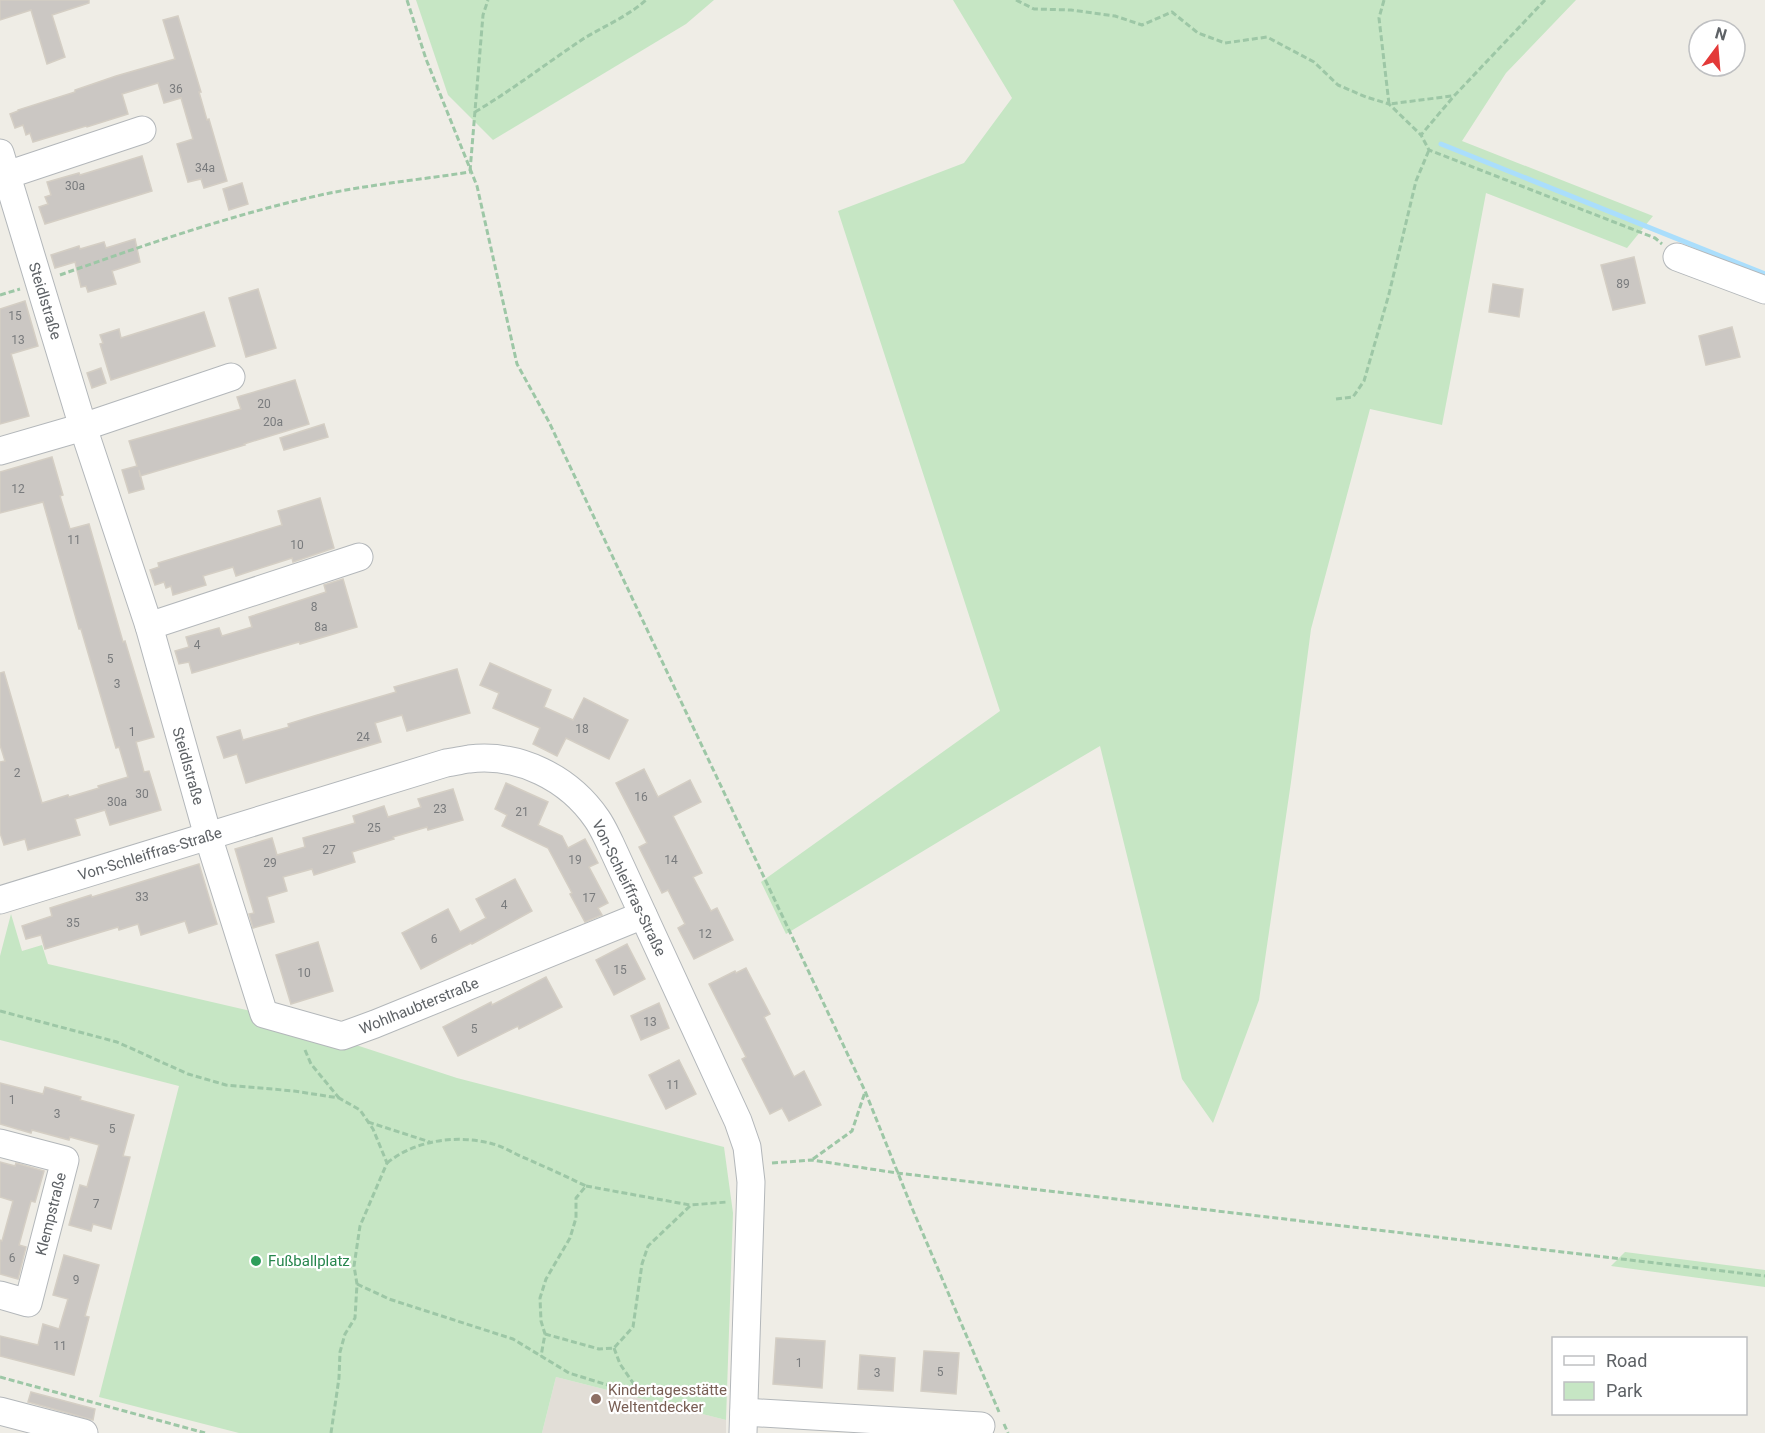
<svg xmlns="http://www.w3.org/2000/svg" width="1765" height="1433" font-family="Roboto,sans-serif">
  <rect width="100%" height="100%" fill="#efede6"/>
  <polygon fill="#e2ded7" points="556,1377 726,1420 726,1433 542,1433"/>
  <g fill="#c6e6c4">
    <polygon points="416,0 714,0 686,24 493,140 448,95"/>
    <polygon points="953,0 1576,0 1506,73 1462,141 1653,216 1627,248 1486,193 1442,425 1370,409 1311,629 1291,782 1259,1000 1213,1123 1182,1079 1100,746 958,830 786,934 761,882 1000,711 838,211 964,163 1012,98"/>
    <polygon points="11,914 22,951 42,945 48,964 255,1012 457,1078 724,1147 733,1213 726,1420 556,1377 542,1433 239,1433 99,1397 179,1086 0,1040 0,956"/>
    <polygon points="1625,1252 1765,1270 1765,1287 1611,1266"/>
  </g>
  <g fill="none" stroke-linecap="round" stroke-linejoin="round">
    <polyline stroke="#aadefc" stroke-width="5" points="1441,144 1765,274"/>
  </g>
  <g fill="#cbc7c3" stroke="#d4cec4" stroke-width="1.5">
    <polygon points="0,0 89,0 89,3 52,15 65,57 47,64 31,10 0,20"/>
    <polygon points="178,16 201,92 199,92 207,120 209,119 227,181 204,188 201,179 188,182 177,144 193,139 181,98 164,103 158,83 122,94 128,114 87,127 86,126 33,142 30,133 26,135 23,125 15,128 10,114 18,111 18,110 75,92 75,90 116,76 175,59 163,20"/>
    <polygon points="142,156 152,191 45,224 39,207 48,204 45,197 51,195 47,182 79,173 80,175"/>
    <polygon points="242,183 248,204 229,210 223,189"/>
    <polygon points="135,239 140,262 112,271 116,284 88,292 86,286 81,287 75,262 55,268 51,255 79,246 80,249 104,242 106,248"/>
    <polygon points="1634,257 1645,303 1613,310 1601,265"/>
    <polygon points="1493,284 1523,289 1519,317 1489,312"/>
    <polygon points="258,289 276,348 246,357 229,298"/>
    <polygon points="25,301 38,346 11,354 29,416 0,424 0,309"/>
    <polygon points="204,312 215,346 111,380 100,344 103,343 100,335 119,329 121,338"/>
    <polygon points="1732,327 1740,357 1706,365 1699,336"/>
    <polygon points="101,368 106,383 92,388 87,373"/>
    <polygon points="295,380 309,424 244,444 245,445 140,476 139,470 144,489 129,493 122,470 137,466 129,441 241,409 237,397"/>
    <polygon points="324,424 328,437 284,450 280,438"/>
    <polygon points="52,457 63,495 60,496 70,529 89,524 123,642 125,641 154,737 136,742 144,772 149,771 161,810 110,825 105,810 75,819 80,835 28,850 25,839 4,845 0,833 0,762 5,761 0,745 0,673 4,672 42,803 68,795 69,797 99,788 98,786 128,777 119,747 116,748 81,629 79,629 43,502 0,513 0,472"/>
    <polygon points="320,498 334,548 293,562 292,558 236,576 233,567 203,576 206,585 173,595 171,586 166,588 164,582 155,585 150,570 159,567 158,563 282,525 278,511"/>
    <polygon points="343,579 357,627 300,644 299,642 192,673 189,662 179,664 175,651 189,647 186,637 219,628 222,636 252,627 249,617 326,592 324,585"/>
    <polygon points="490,663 551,690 544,707 573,720 584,698 628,720 609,759 566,738 557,756 533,744 540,728 493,708 499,693 480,685"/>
    <polygon points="457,669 470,713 407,731 402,715 375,723 381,742 246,783 237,754 224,758 217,737 240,730 243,740 289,727 288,724 314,716 396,692 394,687"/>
    <polygon points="644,769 658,797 690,780 701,802 673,816 702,873 693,877 711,911 717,908 733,940 694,959 678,928 685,924 668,890 662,893 639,847 647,843 616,783"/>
    <polygon points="506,783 548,802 538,825 562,836 568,848 585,839 598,863 589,867 608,903 598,908 602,915 585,922 570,894 572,893 548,848 502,826 507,815 495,809"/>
    <polygon points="453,789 463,820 428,830 427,827 393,837 394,839 352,852 355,862 314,875 312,869 283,877 287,891 267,897 274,922 253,928 249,914 254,913 235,849 272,838 277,855 305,847 303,838 355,823 353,816 384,806 388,817 421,807 418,799"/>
    <polygon points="199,864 217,924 189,933 185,921 141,935 138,924 119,930 118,927 45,949 41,935 26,939 22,926 52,916 50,908 91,895 92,897"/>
    <polygon points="515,879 532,911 472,944 471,943 421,969 402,933 448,909 460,932 486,918 476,899"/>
    <polygon points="318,942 333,991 291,1004 276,955"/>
    <polygon points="627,944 645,979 614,995 596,960"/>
    <polygon points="746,968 770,1014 764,1017 794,1077 804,1071 821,1105 789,1121 782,1108 770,1114 742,1059 746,1057 709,984 735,971 736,973"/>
    <polygon points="546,977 562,1007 519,1029 518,1026 458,1056 443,1027 491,1002 492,1005"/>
    <polygon points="659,1003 669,1028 641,1040 631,1016"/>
    <polygon points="679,1060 696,1094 666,1109 649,1075"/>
    <polygon points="0,1083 43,1094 45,1087 81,1097 80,1100 134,1115 123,1156 130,1157 111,1229 93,1224 91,1231 69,1225 80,1185 87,1187 99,1145 70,1137 69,1140 32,1130 31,1133 0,1124"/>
    <polygon points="0,1162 15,1166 16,1163 44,1171 35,1202 31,1201 19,1245 26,1247 18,1279 0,1274 0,1240 2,1241 13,1201 0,1197"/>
    <polygon points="64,1255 99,1265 85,1316 89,1317 74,1375 0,1356 0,1336 38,1345 43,1324 59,1329 68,1299 53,1295"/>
    <polygon points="776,1338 825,1341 822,1388 773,1384"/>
    <polygon points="924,1351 959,1353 956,1394 921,1391"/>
    <polygon points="860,1355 895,1358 893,1391 858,1389"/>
    <polygon points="31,1392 95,1409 93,1420 28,1402"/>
  </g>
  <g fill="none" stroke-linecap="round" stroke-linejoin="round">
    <g stroke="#b3b7ba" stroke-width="29">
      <g id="minor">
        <polyline points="0,153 83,427 149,626 208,836 264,1014 342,1036 375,1024 643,915"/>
        <polyline points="7,175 142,130"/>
        <polyline points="1677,257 1765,290"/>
        <polyline points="0,451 83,427 231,377"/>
        <polyline points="149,626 359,557"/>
        <path d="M0 900 446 763C454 762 462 760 469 759 519 753 569 778 597 819 602 826 606 835 610 843L738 1121 747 1147 751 1182 743 1433"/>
        <polyline points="0,1143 65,1160 28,1303 0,1295"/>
        <polyline points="0,1411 84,1433"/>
        <polyline points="744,1412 981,1426"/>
      </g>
    </g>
    <g stroke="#9dc7a6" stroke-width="3" stroke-dasharray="6 3" stroke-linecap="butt">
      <polyline points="407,0 426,59 477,186 517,364 549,422 865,1091 912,1208 999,1412"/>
      <polyline points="1016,0 1034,9 1071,10 1115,16 1142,25 1172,12 1198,33 1225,43 1267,37 1314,62 1338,85 1366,97 1389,104 1421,135"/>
      <polyline points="1384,0 1379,18 1389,104 1452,96"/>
      <polyline points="1545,0 1454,96 1421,135 1429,150 1655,238 1662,244"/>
      <path d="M475 112C512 90 547 63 583 39 604 26 627 17 646 0"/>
      <polyline points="470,171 483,15 488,0"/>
      <path d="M60 275C147 244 240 212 330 193 376 184 424 179 470 172"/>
      <polyline points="0,295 20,289"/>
      <polyline points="1336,399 1353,397 1364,381 1389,294 1416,181 1429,150"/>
      <polyline points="0,1011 117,1042 188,1074 226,1085 294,1091 339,1098 360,1110 373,1129 387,1163 360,1226 354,1266 357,1284 355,1318 345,1334 340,1352 339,1378 331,1433"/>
      <polyline points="305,1050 311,1064 339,1098"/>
      <polyline points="368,1122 430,1142"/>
      <polyline points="813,1159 852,1131 865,1092"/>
      <path d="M387 1163C415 1140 458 1134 493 1144 501 1146 510 1151 518 1155 541 1165 563 1175 586 1186L576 1198V1218L570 1238 546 1279 540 1298 541 1321 545 1334 541 1356"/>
      <polyline points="772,1163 812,1160 897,1173 1765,1276"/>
      <polyline points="586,1186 690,1205"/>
      <polyline points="357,1284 389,1299 513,1339 569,1373 614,1387 638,1390"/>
      <polyline points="545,1334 599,1349 614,1348 633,1327 642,1264 648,1246 691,1205 727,1202"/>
      <polyline points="614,1348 620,1364 638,1390 721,1393"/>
      <polyline points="0,1377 205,1433"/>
      <polyline points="1004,1424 1008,1433"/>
    </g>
    <use href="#minor" stroke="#fff" stroke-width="27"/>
  </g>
  <circle fill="#2e9e5b" stroke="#fff" stroke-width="2" cx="256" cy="1261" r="6"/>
  <circle fill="#8d6e63" stroke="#fff" stroke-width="2" cx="596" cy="1399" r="6"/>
  <g text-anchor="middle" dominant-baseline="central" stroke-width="4.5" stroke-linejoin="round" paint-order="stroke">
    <g font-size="12" fill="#797b7d">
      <text x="176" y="89">36</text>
      <text x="205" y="168">34a</text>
      <text x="75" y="186">30a</text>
      <text x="1623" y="284">89</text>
      <text x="15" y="316">15</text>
      <text x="18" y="340">13</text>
      <text x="264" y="404">20</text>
      <text x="273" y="422">20a</text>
      <text x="18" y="489">12</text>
      <text x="74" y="540">11</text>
      <text x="297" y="545">10</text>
      <text x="314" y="607">8</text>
      <text x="321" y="627">8a</text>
      <text x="197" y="645">4</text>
      <text x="110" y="659">5</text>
      <text x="117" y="684">3</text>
      <text x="582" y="729">18</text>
      <text x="132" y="732">1</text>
      <text x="363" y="737">24</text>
      <text x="17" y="773">2</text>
      <text x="142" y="794">30</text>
      <text x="641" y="797">16</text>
      <text x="117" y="802">30a</text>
      <text x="440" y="809">23</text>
      <text x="522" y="812">21</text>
      <text x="374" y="828">25</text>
      <text x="329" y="850">27</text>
      <text x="575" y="860">19</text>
      <text x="671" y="860">14</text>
      <text x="270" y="863">29</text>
      <text x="142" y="897">33</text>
      <text x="589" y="898">17</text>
      <text x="504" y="905">4</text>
      <text x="73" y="923">35</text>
      <text x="705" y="934">12</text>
      <text x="434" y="939">6</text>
      <text x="620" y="970">15</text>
      <text x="304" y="973">10</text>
      <text x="650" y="1022">13</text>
      <text x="474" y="1029">5</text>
      <text x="673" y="1085">11</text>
      <text x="12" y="1100">1</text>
      <text x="57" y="1114">3</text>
      <text x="112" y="1129">5</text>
      <text x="96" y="1204">7</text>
      <text x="12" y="1258">6</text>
      <text x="76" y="1280">9</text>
      <text x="60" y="1346">11</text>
      <text x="799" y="1363">1</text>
      <text x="940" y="1372">5</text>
      <text x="877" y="1373">3</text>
    </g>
    <g font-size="15" fill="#5e6266" stroke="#fff">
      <text transform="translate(45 301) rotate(73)">Steidlstraße</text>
      <text transform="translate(188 766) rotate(74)">Steidlstraße</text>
      <text transform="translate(150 854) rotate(-17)">Von-Schleiffras-Straße</text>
      <text transform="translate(629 888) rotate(64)">Von-Schleiffras-Straße</text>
      <text transform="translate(419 1006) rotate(-22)">Wohlhaubterstraße</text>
      <text transform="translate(51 1214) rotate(-76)">Klempstraße</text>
    </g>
    <g font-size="15" fill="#27864d" stroke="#fff" text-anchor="start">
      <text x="268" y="1261">Fußballplatz</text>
    </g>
    <g font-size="15" fill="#785e54" stroke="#fff" text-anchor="start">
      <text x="608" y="1390">Kindertagesstätte<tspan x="608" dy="17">Weltentdecker</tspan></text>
    </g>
  </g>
  <rect x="1552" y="1337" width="195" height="78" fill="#ffffff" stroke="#bfc0c2" stroke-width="1.5"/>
  <rect x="1564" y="1356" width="30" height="9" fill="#ffffff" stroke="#bfc0c2" stroke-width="1.5"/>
  <text x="1606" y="1367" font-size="18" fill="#5e6266">Road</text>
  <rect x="1564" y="1382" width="30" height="18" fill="#c6e6c4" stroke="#bfc0c2" stroke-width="1.5"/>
  <text x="1606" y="1397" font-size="18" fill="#5e6266">Park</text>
  <g transform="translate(1717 48) rotate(16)"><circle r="28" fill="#ffffff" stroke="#bfc0c2" stroke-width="1.5"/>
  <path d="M0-4.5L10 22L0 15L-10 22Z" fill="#e33938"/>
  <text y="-9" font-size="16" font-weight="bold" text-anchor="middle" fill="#5e6266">N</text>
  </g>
</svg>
